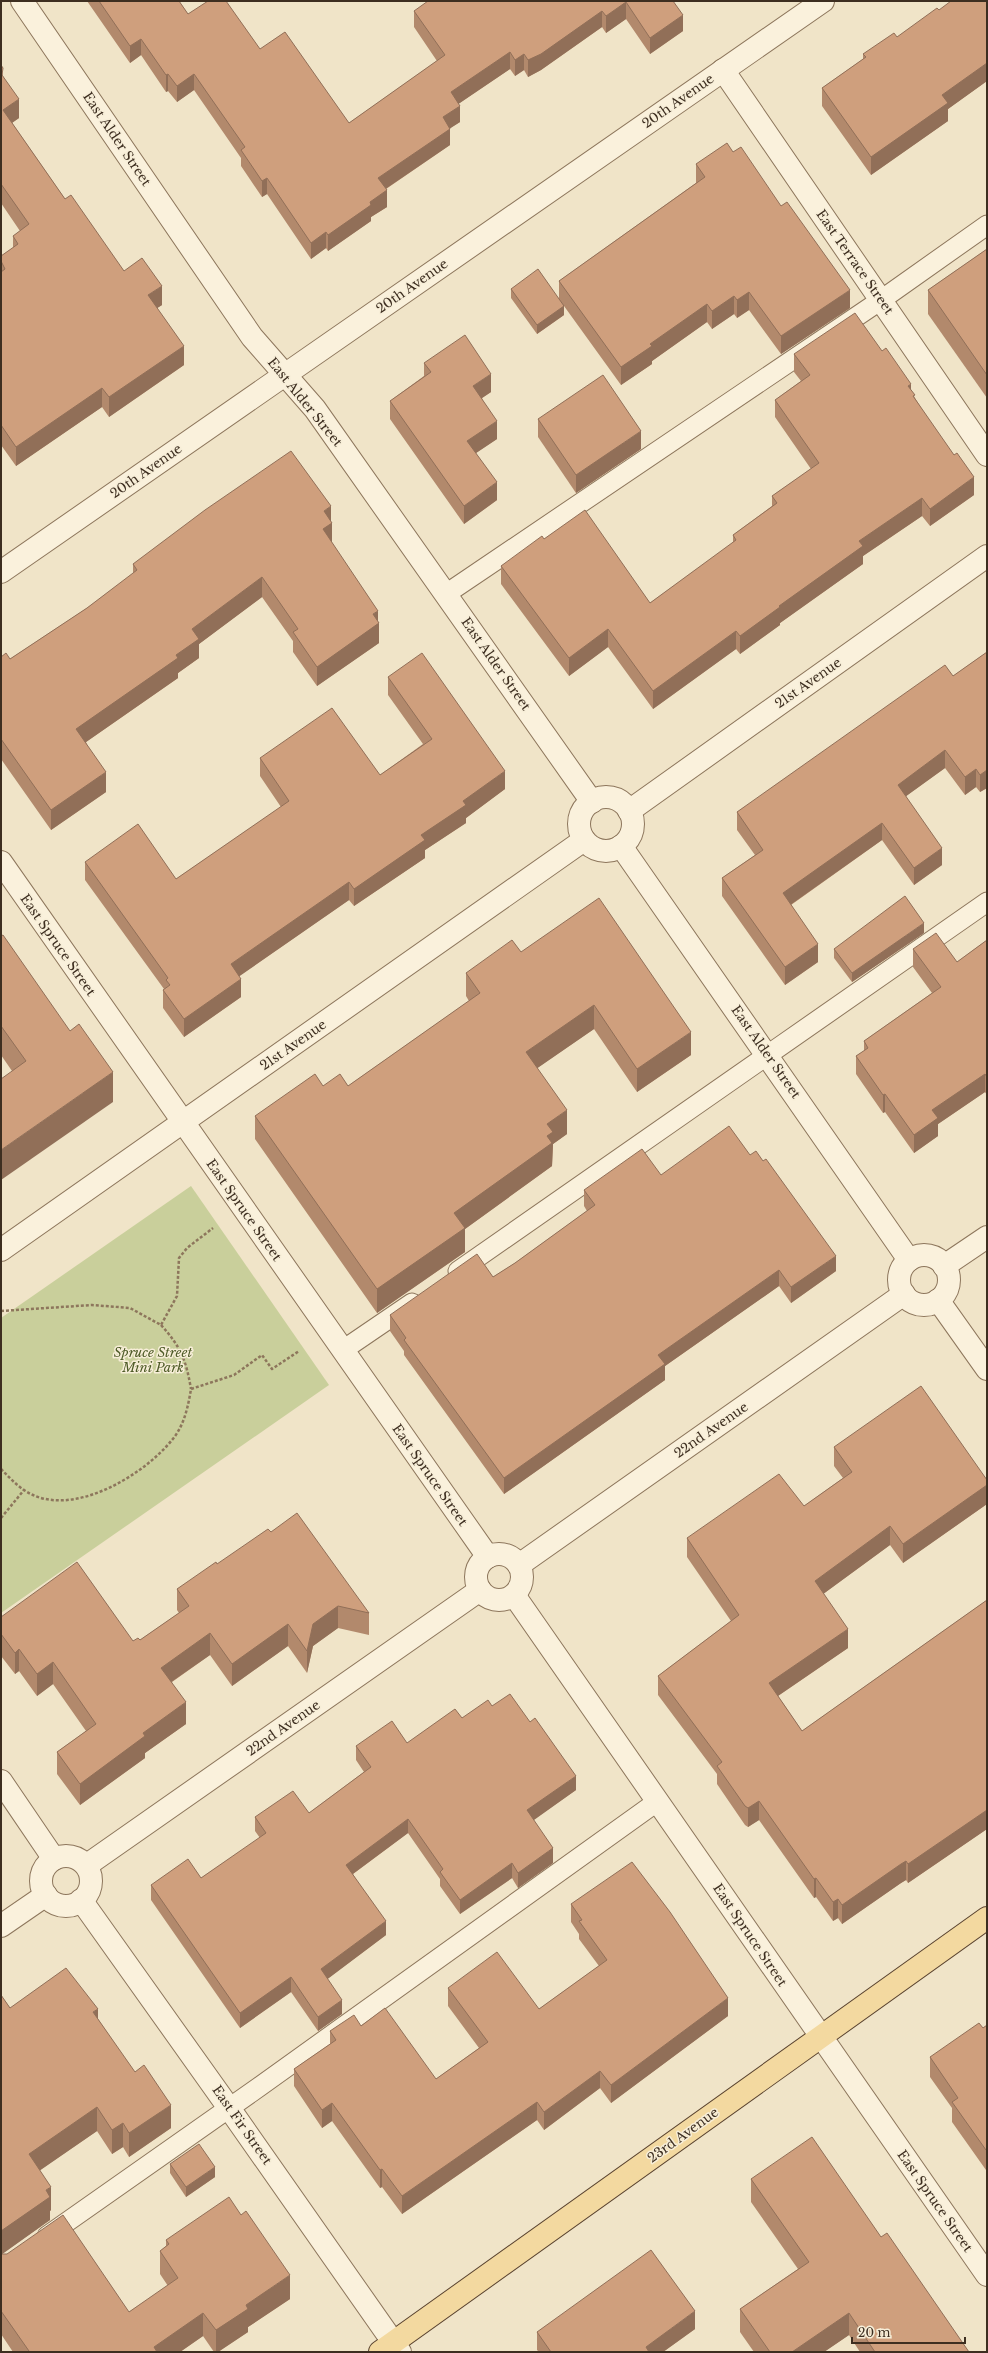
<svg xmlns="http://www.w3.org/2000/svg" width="988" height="2353" font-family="'Libre Baskerville',serif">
  <rect width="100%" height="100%" fill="#f0e4c8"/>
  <polygon fill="#c9cf9b" points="191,1186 329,1385 1,1613 1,1318"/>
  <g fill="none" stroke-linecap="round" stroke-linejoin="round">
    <g stroke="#8d765c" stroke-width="21">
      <g id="lane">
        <polyline points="446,594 881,300 987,225"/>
        <polyline points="458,1271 987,902"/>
        <polyline points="343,1350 412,1303"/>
        <polyline points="47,2236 259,2087 658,1801"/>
      </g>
    </g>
    <g stroke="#8d765c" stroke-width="24">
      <g id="street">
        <polyline points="22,1 252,337 315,409 592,802"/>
        <polyline points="723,70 987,455"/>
        <polyline points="1,572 823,1"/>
        <circle cx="606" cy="824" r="27"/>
        <polyline points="629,811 987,556"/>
        <polyline points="621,846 909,1260"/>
        <polyline points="1,862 488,1557"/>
        <polyline points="1,1250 584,840"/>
        <circle cx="924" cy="1280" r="25"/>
        <polyline points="944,1266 987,1237"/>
        <polyline points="938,1300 987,1369"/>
        <circle cx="499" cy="1577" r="23"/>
        <polyline points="519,1565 904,1294"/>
        <polyline points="514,1595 987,2275"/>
        <polyline points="1,1781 54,1859"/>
        <circle cx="66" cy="1881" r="25"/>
        <polyline points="87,1865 480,1590"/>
        <polyline points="81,1900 229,2108 400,2352"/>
        <polyline points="1,1926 46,1895"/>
      </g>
    </g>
    <g stroke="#5b4430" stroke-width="24">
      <polyline id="primary" points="380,2352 987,1918"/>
    </g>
    <g stroke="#8d765c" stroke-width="2.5" stroke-dasharray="3 2" stroke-linecap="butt">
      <polyline points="1,1311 92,1305 130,1308 161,1325 177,1296 179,1258 187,1248 213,1228"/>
      <path d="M161 1325C181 1347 186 1360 191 1389"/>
      <path d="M1 1469C8 1476 15 1484 24 1490 69 1521 143 1476 172 1440 184 1426 188 1407 191 1389L234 1375 262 1355 272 1369 299 1351"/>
      <polyline points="1,1518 24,1490"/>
    </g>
    <use href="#lane" stroke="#faf1dc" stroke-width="19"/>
    <use href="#street" stroke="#faf1dc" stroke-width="22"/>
    <use href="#primary" stroke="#f3d9a0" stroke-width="22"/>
  </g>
  <g fill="#b2896c">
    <polygon points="87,1 179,1 188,14 260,49 349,123 437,61 414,27 414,11 673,1 683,31 650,54 626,19 606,33 602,27 541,70 528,77 524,70 515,76 510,69 458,104 460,122 450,128 450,145 386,189 387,207 371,217 371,221 328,251 326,248 311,259 267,194 262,197 241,166 241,158 194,90 177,102 168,91 166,92 141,55 130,63"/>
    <polygon points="987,1 987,81 948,109 948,121 871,175 822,106 822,88 863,59 863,54 897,37 939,10"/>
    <polygon points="1,65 3,76 19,118 12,123 65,199 124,271 162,305 157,308 184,365 109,417 102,407 16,466 1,445 1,256 13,248 13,236 20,231 1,203"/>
    <polygon points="733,152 850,308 781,354 749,310 737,318 734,314 712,329 707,322 652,361 652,364 621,385 564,306 564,315 537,334 511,298 511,289 559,298 559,281 696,183 696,164"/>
    <polygon points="987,249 987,398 928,314 928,290"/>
    <polygon points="882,351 911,390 915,398 974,495 930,526 922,516 863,556 863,564 780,623 780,625 740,654 736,649 653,709 608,647 569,676 501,584 501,566 544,539 650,603 733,543 733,535 772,506 772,496 811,469 775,417 775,400 801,381 794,372 794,354"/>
    <polygon points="424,363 491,392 482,398 497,439 476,453 497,500 464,524 390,419 390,401 424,376"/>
    <polygon points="538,419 641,449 576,493 538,437"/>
    <polygon points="331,522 332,543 378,622 379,643 317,686 293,652 293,641 262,597 199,644 199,658 178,673 178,678 86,742 106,792 51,830 1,759 1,657 10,659 87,608 133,574 133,564"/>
    <polygon points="987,652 987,788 980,792 976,787 965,795 945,768 906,796 942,865 914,885 882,840 791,905 818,962 785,985 722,896 722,878 755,855 737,830 737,812 953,676"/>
    <polygon points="388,677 505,789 466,818 466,823 425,850 425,858 354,906 349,900 239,976 241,997 184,1037 163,1008 163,990 164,989 85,880 85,862 176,879 281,807 260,776 260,758 380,775 423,744 388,695"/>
    <polygon points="924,933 852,982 834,958 834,949"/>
    <polygon points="1,936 113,1102 12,1071 1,1055"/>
    <polygon points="987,940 987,1095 985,1092 938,1124 938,1136 914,1153 885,1112 883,1113 856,1074 856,1056 864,1051 864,1041 932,993 913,967 913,949 957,962"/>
    <polygon points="521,952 691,1055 637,1092 594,1029 537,1068 567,1134 553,1144 552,1166 465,1229 465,1252 377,1313 255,1139 255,1116 323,1086 348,1086 469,1001 466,996 466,973"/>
    <polygon points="661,1175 836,1271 791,1303 779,1286 665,1366 665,1380 504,1494 404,1355 404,1351 390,1331 390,1315 493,1277 515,1263 587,1211 584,1206 584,1190"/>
    <polygon points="834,1447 987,1480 987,1504 903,1563 890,1545 823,1594 848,1648 778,1696 802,1731 987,1600 987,1829 908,1883 906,1880 901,1883 842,1924 838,1918 833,1921 816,1897 814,1898 759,1820 748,1827 745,1825 717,1784 717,1774 658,1695 658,1676 731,1621 687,1557 687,1538 804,1506 843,1478 834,1466"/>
    <polygon points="271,1532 369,1613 369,1635 338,1628 313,1646 307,1673 288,1646 232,1686 210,1655 172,1682 186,1724 145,1753 145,1758 80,1805 57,1774 57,1752 86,1731 53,1684 37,1696 19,1671 15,1674 1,1656 1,1617 133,1641 140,1640 179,1613 177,1610 177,1589"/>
    <polygon points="492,1706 576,1790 533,1820 553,1863 518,1888 512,1878 460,1914 440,1886 440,1879 408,1833 353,1874 386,1935 327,1979 342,2014 318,2031 291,1992 240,2028 151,1900 151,1885 201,1878 260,1838 255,1831 255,1817 309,1813 364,1772 356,1760 356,1746 407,1743 462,1718"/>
    <polygon points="571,1904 728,2016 611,2103 600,2088 544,2130 537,2120 402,2214 382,2187 380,2188 332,2121 322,2128 294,2086 294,2069 330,2044 330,2031 361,2026 436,2079 479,2048 448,2006 448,1988 539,2009 599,1966 579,1939 579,1934 571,1922"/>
    <polygon points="1,1995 10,2008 98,2019 171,2128 129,2157 123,2147 112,2154 97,2131 40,2170 51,2210 50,2211 50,2220 1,2254 129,2312 168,2286 160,2274 160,2251 166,2246 166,2240 290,2299 248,2327 248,2332 218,2352 214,2352 203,2336 180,2352 13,2352 1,2334"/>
    <polygon points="987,2025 986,2170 952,2122 952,2108 930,2077 930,2057 983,2028"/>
    <polygon points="170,2164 215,2177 186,2197 170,2173"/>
    <polygon points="751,2179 881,2237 969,2352 860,2352 849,2335 824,2352 754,2352 740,2332 740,2309 798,2269 751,2202"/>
    <polygon points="695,2329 663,2352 539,2352 537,2350 537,2332"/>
  </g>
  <g fill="#916f58">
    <polygon points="626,2 626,19 606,33 606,16"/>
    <polygon points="602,11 602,27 541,70 528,77 528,60"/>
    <polygon points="683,15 683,31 650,54 650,38"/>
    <polygon points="141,39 141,55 130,63 130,46"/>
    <polygon points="510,52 510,69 451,109 451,92"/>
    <polygon points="524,54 524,70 515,76 515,60"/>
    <polygon points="987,63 987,81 948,109 948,121 871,175 871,157 942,95"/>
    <polygon points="168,74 168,91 166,92 166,75"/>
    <polygon points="194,74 194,90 177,102 177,86"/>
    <polygon points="19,99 19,118 3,129 3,110"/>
    <polygon points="460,106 460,122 443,133 443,117"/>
    <polygon points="450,129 450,145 378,194 378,178"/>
    <polygon points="267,178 267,194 262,197 262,181"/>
    <polygon points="387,190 387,207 371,217 371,221 328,251 328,235 370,202"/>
    <polygon points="326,232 326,248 311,259 311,243"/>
    <polygon points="162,286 162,305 148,314 148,295"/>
    <polygon points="850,290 850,308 781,354 781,336"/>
    <polygon points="749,292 749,310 737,318 737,300"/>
    <polygon points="734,296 734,314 712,329 712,311"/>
    <polygon points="707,304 707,322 652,361 652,364 621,385 621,367 650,344"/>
    <polygon points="564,306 564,315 537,334 537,325"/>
    <polygon points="184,346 184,365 109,417 109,397"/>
    <polygon points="491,374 491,392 473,404 473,386"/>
    <polygon points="911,384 911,402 908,386"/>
    <polygon points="102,388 102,407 16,466 16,447"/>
    <polygon points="497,421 497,439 467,459 467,441"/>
    <polygon points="641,431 641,449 576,493 576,475"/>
    <polygon points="974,477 974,495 930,526 930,509"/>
    <polygon points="497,482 497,500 464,524 464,506"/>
    <polygon points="922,498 922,516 863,556 863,564 780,623 780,625 740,654 740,636 779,606 859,541"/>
    <polygon points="331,506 331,523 332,523 332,543 323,529 324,511"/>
    <polygon points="262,577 262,597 199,644 199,658 178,673 178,678 76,749 76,729 176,655 192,629"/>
    <polygon points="378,611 378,624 379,623 379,643 317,686 317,667 373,614"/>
    <polygon points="608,629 608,647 569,676 569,658"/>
    <polygon points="736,631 736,649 653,709 653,691"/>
    <polygon points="945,750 945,768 898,802 898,785"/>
    <polygon points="976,769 976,787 965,795 965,777"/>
    <polygon points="987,770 987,788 980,792 980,775"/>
    <polygon points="505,771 505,789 466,818 466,823 425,850 425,858 354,906 354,889 463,801"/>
    <polygon points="106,772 106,792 51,830 51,810"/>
    <polygon points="882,823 882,840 783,910 783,893"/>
    <polygon points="942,848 942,865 914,885 914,868"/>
    <polygon points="349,882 349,900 231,982 231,964"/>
    <polygon points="924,923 924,933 852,982 852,973"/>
    <polygon points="818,944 818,962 785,985 785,967"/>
    <polygon points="241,979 241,997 184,1037 184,1019"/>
    <polygon points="594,1005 594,1029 526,1076 526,1052"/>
    <polygon points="691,1032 691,1055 637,1092 637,1069"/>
    <polygon points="113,1072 113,1102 1,1180 1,1150"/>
    <polygon points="985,1074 985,1092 938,1124 938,1136 914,1153 914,1135 932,1110"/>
    <polygon points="885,1094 885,1112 883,1113 883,1095"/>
    <polygon points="567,1110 567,1134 553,1144 552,1166 465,1229 465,1252 377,1313 377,1289 454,1213 547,1124"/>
    <polygon points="836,1256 836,1271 791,1303 791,1287"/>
    <polygon points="779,1270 779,1286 665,1366 665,1380 504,1494 504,1478 658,1355"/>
    <polygon points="987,1485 987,1504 903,1563 903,1544"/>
    <polygon points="890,1526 890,1545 815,1600 815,1581"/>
    <polygon points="338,1606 338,1628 313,1646 307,1673 307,1651 313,1624"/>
    <polygon points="288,1624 288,1646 232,1686 232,1664"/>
    <polygon points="848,1629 848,1648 769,1702 769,1683"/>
    <polygon points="210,1633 210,1655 161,1689 161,1668"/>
    <polygon points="19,1649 19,1671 15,1674 15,1653"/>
    <polygon points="53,1662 53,1684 37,1696 37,1674"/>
    <polygon points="186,1702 186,1724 145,1753 145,1758 80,1805 80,1784 143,1733"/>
    <polygon points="576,1776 576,1790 527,1825 527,1810"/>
    <polygon points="759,1801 759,1820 748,1827 748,1808"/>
    <polygon points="987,1810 987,1829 908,1883 908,1864"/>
    <polygon points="408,1819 408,1833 346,1879 346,1865"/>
    <polygon points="553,1848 553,1863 518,1888 518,1873"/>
    <polygon points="906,1861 906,1880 901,1883 842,1924 842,1905 901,1864"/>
    <polygon points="512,1863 512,1878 460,1914 460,1900"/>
    <polygon points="816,1878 816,1897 814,1898 814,1879"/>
    <polygon points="838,1899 838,1918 833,1921 833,1902"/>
    <polygon points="386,1921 386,1935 321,1984 321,1969"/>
    <polygon points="291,1977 291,1992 240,2028 240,2013"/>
    <polygon points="728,1998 728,2016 611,2103 611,2085"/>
    <polygon points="342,2000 342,2014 318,2031 318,2017"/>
    <polygon points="98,2009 98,2032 93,2012"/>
    <polygon points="600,2071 600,2088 544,2130 544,2112"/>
    <polygon points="537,2102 537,2120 402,2214 402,2196"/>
    <polygon points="332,2103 332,2121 322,2128 322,2110"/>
    <polygon points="171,2105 171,2128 129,2157 129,2133"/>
    <polygon points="97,2107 97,2131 29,2178 29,2154"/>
    <polygon points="123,2123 123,2147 112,2154 112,2130"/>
    <polygon points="987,2149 987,2169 986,2170 986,2150"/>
    <polygon points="215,2167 215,2177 186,2197 186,2187"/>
    <polygon points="382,2169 382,2187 380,2188 380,2170"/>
    <polygon points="51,2187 51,2210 50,2211 50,2220 1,2255 1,2231 46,2190"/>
    <polygon points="290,2275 290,2299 248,2327 248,2332 218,2352 216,2352 216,2330 246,2305"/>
    <polygon points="695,2311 695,2329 663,2352 646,2352 646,2347"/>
    <polygon points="203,2313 203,2336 180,2352 154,2352 154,2347"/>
    <polygon points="849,2313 849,2335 824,2352 792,2352"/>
  </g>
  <g fill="#cf9f7d" stroke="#916f58">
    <polygon points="99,1 179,1 188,14 208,1 226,1 260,49 285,32 349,123 445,55 414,11 428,1 673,1 683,15 650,38 626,2 606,16 602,11 541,54 528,60 524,54 515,60 510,52 451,92 460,106 443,117 450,129 378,178 387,190 370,202 371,205 328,235 326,232 311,243 267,178 262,181 241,150 245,147 194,74 177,86 168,74 166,75 141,39 130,46"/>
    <polygon points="951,1 987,1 987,63 942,95 948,103 871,157 822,88 866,57 863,54 894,33 897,37 937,8 939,10"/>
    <polygon points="1,65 3,68 2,75 19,99 3,110 65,199 71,195 124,271 142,258 162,286 148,295 184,346 109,397 102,388 16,447 1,425 1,272 5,269 1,261 1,256 18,244 13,236 29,224 1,184"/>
    <polygon points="727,143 733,152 741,147 781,206 787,202 850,290 781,336 749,292 737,300 734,296 712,311 707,304 650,344 652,346 621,367 559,281 705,177 696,164"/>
    <polygon points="987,249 987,375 928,290"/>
    <polygon points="538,269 564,306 537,325 511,289"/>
    <polygon points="855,313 882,351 886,348 911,384 908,386 915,395 913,396 954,455 957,453 974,477 930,509 922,498 859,541 863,546 779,606 780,607 740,636 736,631 653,691 608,629 569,658 501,566 542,536 544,539 585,510 650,603 736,540 733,535 777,503 772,496 819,463 775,400 810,375 794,354"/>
    <polygon points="465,335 491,374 473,386 497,421 467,441 497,482 464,506 390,401 431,372 424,363"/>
    <polygon points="603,375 641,431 576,475 538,419"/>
    <polygon points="291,451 331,506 324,511 332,523 323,529 378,611 373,614 379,623 317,667 293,632 298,629 262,577 192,629 199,639 176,655 178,658 76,729 106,772 51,810 1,739 1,657 6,653 10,659 87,608 137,570 133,564 205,510"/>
    <polygon points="987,652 987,770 980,775 976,769 965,777 945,750 898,785 942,848 914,868 882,823 783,893 818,944 785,967 722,878 763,850 737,812 945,665 953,676"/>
    <polygon points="422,653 505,771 463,801 466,805 421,835 425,840 354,889 349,882 231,964 241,979 184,1019 163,990 170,985 166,980 168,978 85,862 138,824 176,879 289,801 260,758 332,708 380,775 432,739 388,677"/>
    <polygon points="905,896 924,923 852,973 834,949"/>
    <polygon points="599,898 691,1032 637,1069 594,1005 526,1052 567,1110 547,1124 553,1132 547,1136 552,1143 454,1213 465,1228 377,1289 255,1116 315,1074 323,1086 340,1074 348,1086 480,993 466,973 512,940 521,952"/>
    <polygon points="936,933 957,962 987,940 987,1077 985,1074 932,1110 938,1118 914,1135 885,1094 883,1095 856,1056 868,1048 864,1041 941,987 913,949"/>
    <polygon points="3,935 70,1031 79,1024 113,1072 1,1150 1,1079 26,1061 1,1026 1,936"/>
    <polygon points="729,1126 750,1155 756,1151 763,1161 766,1159 836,1256 791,1287 779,1270 658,1355 665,1364 504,1478 404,1340 406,1338 390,1315 477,1254 493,1277 515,1263 595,1205 584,1190 642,1149 661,1175"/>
    <polygon points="921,1386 987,1480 987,1485 903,1544 890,1526 815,1581 848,1629 769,1683 802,1731 987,1600 987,1810 908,1864 906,1861 901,1864 842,1905 838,1899 833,1902 816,1878 814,1879 759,1801 748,1808 745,1806 717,1766 722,1762 658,1676 739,1615 687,1538 779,1474 804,1506 852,1472 834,1447"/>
    <polygon points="297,1513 369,1613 338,1606 313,1624 307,1651 288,1624 232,1664 210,1633 161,1668 186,1702 143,1733 145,1736 80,1784 57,1752 96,1724 53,1662 37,1674 19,1649 15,1653 1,1634 1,1617 77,1562 133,1641 138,1638 140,1640 189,1606 177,1589 216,1562 217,1564 268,1529 271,1532"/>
    <polygon points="510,1694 530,1722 535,1718 576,1776 527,1810 553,1848 518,1873 512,1863 460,1900 440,1872 443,1869 408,1819 346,1865 386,1921 321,1969 342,2000 318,2017 291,1977 240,2013 151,1885 188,1859 201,1878 266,1833 255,1817 293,1791 309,1813 371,1767 356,1746 392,1721 407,1743 455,1709 462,1718 488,1700 492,1706"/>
    <polygon points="632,1862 670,1912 728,1998 611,2085 600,2071 544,2112 537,2102 402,2196 382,2169 380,2170 332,2103 322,2110 294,2069 336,2040 330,2031 354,2015 361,2026 385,2008 436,2079 488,2042 448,1988 497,1952 539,2009 607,1960 579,1921 582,1920 571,1904"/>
    <polygon points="66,1968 98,2009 93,2012 135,2072 144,2065 171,2105 129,2133 123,2123 112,2130 97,2107 29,2154 51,2187 46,2190 50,2197 1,2231 1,1995 10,2008"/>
    <polygon points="979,2023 983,2028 987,2025 987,2149 986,2150 952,2102 958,2098 930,2057"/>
    <polygon points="812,2137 881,2237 887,2233 969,2352 875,2352 849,2313 792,2352 770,2352 740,2309 809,2262 751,2179"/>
    <polygon points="199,2144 215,2167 186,2187 170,2164"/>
    <polygon points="229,2197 241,2215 246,2211 290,2275 246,2305 248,2309 216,2330 203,2313 154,2347 157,2352 28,2352 29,2351 1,2311 1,2254 7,2254 63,2215 129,2312 178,2278 160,2251 169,2244 166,2240"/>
    <polygon points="651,2250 695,2311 646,2347 649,2352 551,2352 537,2332"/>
  </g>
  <g text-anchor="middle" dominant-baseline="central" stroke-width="3" stroke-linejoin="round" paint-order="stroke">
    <g font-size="13" fill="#3d2e20" stroke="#f7eed8">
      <text transform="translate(678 101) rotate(-35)">20th Avenue</text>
      <text transform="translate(117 139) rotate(56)">East Alder Street</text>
      <text transform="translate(855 262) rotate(55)">East Terrace Street</text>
      <text transform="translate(412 286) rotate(-35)">20th Avenue</text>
      <text transform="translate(305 402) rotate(51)">East Alder Street</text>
      <text transform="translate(146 471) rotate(-35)">20th Avenue</text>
      <text transform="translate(496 664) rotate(55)">East Alder Street</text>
      <text transform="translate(808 683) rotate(-35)">21st Avenue</text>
      <text transform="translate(58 945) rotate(55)">East Spruce Street</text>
      <text transform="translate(293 1045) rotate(-35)">21st Avenue</text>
      <text transform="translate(766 1052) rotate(55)">East Alder Street</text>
      <text transform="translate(244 1210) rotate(55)">East Spruce Street</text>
      <text transform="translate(711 1430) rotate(-35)">22nd Avenue</text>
      <text transform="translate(430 1475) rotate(55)">East Spruce Street</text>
      <text transform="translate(283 1728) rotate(-35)">22nd Avenue</text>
      <text transform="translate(750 1935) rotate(56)">East Spruce Street</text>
      <text transform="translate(242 2125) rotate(55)">East Fir Street</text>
      <text transform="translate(683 2135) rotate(-36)">23rd Avenue</text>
      <text transform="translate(935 2201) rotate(55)">East Spruce Street</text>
    </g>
    <g font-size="13" font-style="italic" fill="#4d5a26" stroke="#f7eed8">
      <text x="153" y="1352">Spruce Street<tspan x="153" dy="15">Mini Park</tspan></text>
    </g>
  </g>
  <rect width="988" height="2353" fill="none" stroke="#3d2e20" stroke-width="4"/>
  <path d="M852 2337v6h113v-6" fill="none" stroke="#3d2e20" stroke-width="2"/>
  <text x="858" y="2337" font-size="12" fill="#3d2e20" stroke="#f7eed8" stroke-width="3" paint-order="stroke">20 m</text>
</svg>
